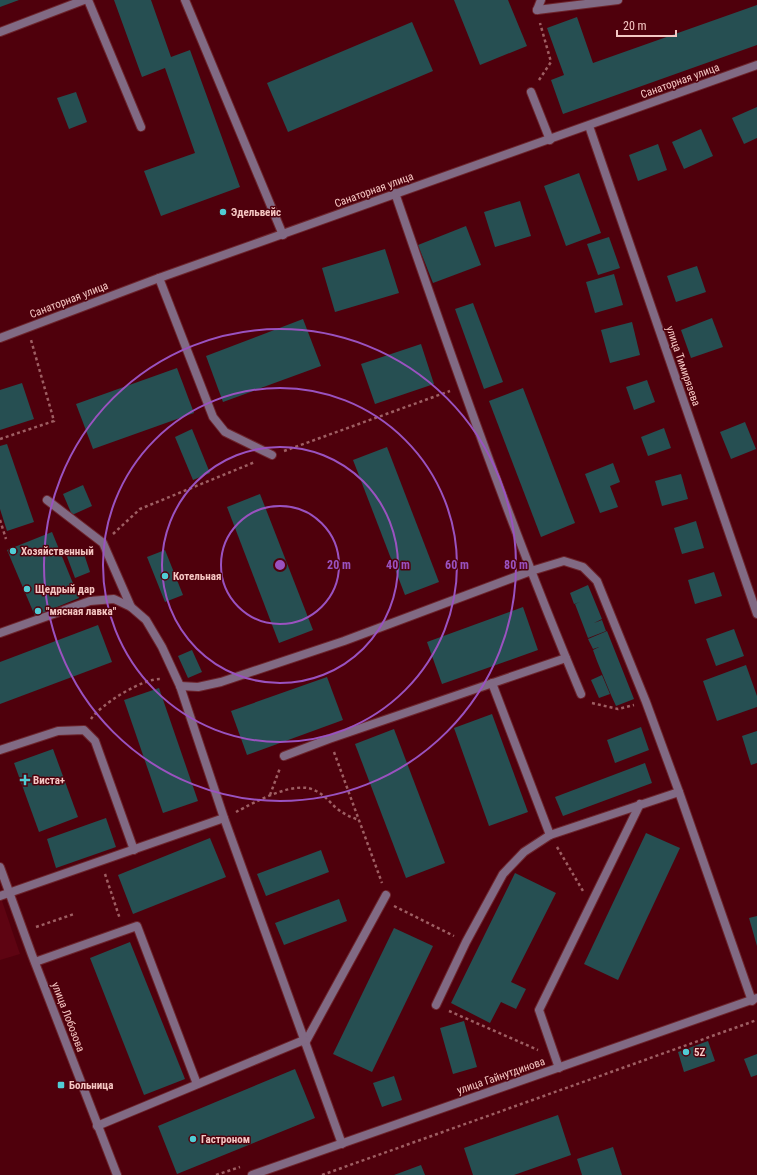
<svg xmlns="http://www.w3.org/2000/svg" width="757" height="1175" font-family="'Roboto Condensed',sans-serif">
  <rect width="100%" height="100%" fill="#4f000c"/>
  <polygon fill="#5e0412" points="0,895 20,954 0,960"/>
  <g fill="#264f52">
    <polygon points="0,0 19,0 0,7"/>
    <polygon points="114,0 151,0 171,57 190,50 240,187 161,216 144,171 195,153 165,68 142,77"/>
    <polygon points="454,0 508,0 527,46 480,65"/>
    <polygon points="757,5 757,45 563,114 551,80 564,75 547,28 577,17 593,63"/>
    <polygon points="412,22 433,71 288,132 267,83"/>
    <polygon points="76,92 87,122 69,129 57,98"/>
    <polygon points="757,107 757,138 744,144 732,118"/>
    <polygon points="701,129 713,156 684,169 672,142"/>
    <polygon points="658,144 667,170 638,181 629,155"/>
    <polygon points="579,173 601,233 566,246 544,186"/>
    <polygon points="520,201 531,236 495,247 484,212"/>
    <polygon points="466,226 481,265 433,283 418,245"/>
    <polygon points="609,237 620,268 598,275 587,244"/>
    <polygon points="385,249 399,293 335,312 322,268"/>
    <polygon points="697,266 706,292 676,302 667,276"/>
    <polygon points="614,274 623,305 595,313 586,282"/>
    <polygon points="473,303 503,382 484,389 455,309"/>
    <polygon points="712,318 723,347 691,358 681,330"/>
    <polygon points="303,319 321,366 223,402 206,356"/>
    <polygon points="632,322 640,355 610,363 601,330"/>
    <polygon points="421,344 434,384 375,404 361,364"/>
    <polygon points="177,368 194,413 93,449 76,404"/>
    <polygon points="647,380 655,402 634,410 626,387"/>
    <polygon points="22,383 34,419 0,430 0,390"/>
    <polygon points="523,388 575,523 541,537 489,401"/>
    <polygon points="745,422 756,449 731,459 720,432"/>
    <polygon points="664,428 671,448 648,456 641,437"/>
    <polygon points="192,429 210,473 193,480 175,437"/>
    <polygon points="7,444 34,522 7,531 0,509 0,446"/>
    <polygon points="387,447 439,582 405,595 353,460"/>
    <polygon points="613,463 620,482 610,486 618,507 600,513 585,474"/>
    <polygon points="681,474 688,499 662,506 655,481"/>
    <polygon points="83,485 92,506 72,515 63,494"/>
    <polygon points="260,494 313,630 279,643 227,507"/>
    <polygon points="696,521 704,548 682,554 674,528"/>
    <polygon points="52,532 79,598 35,616 7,550"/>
    <polygon points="82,548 90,572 75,578 66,554"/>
    <polygon points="165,550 183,595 165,602 147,557"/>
    <polygon points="714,572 722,596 695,604 688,580"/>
    <polygon points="588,585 602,619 594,623 602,620 606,631 588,638 575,604 580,602 574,604 570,593"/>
    <polygon points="523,607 538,650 442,684 427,642"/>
    <polygon points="98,625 112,662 0,704 0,662"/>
    <polygon points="734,629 744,656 716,666 706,639"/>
    <polygon points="607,631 634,699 616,706 611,695 618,692 611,695 597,661 604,659 597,661 593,650 599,647 593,649 588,639"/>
    <polygon points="192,650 202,672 188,678 178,656"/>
    <polygon points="746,665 757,696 757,707 717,721 703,681"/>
    <polygon points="602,675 610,694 599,698 591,680"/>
    <polygon points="327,677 343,720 247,755 231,711"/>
    <polygon points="159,688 198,801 163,813 124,700"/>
    <polygon points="492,714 528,812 489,826 454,728"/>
    <polygon points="641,727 649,750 615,763 607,740"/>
    <polygon points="394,729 445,863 406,878 355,744"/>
    <polygon points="757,731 757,763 751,765 742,736"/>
    <polygon points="53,749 78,817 39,832 14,763"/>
    <polygon points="645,763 652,783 563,816 555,797"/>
    <polygon points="106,818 116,847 56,868 47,839"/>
    <polygon points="646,833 680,848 618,980 584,964"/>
    <polygon points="210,838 226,877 133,914 118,875"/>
    <polygon points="321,850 329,872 266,896 257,874"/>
    <polygon points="515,873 556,893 511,982 526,989 516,1009 501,1002 490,1023 451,1003"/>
    <polygon points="339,899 347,921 284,945 275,923"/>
    <polygon points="757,916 757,946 749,918"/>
    <polygon points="394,928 433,946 372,1072 333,1054"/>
    <polygon points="130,942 185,1079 144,1095 90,958"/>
    <polygon points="464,1021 477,1067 453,1074 440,1028"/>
    <polygon points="708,1041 715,1061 684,1072 678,1052"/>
    <polygon points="757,1054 757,1075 751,1077 744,1059"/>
    <polygon points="295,1069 315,1118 177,1174 158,1126"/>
    <polygon points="394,1076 402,1100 382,1107 373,1083"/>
    <polygon points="558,1115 571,1155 514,1175 473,1175 464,1148"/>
    <polygon points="613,1147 622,1175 582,1175 577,1159"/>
    <polygon points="421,1165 425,1175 394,1175"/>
  </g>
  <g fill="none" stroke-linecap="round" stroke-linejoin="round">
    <g stroke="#6d242d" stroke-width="10">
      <g id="lane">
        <polyline points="88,0 141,127"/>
        <polyline points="185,0 283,235"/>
        <polyline points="537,10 618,0"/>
        <polyline points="537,10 541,0"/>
        <polyline points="0,32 84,0"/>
        <polyline points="531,92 550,140"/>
        <path d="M395 193C453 362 512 530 581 694"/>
        <polyline points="159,278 213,417 225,432 272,455"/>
        <polyline points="47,500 103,543 131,607"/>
        <polyline points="0,633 90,601 114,599 131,607 146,620 162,647 180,686 224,818 342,1144"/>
        <polyline points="492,683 550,835"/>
        <polyline points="180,686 198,687 221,682 344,641 531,571 564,561 583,567 597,581 646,702 679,792 752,1001"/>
        <polyline points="0,750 58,731 84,730 95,741 134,850"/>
        <polyline points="284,756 329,739 566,658"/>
        <polyline points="0,896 224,818"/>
        <polyline points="35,962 137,926 197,1084"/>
        <polyline points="436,1005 466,942 503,874 524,852 550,835 679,792"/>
        <polyline points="305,1043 386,895"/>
        <polyline points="559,1068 539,1010 640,804"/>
        <polyline points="97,1126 304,1040"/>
      </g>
    </g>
    <g stroke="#6d242d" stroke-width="10">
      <g id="street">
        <polyline points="589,126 757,614"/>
        <polyline points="0,338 159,278 757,65"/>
        <polyline points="0,867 32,955 117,1175"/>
        <polyline points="252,1175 757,998"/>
      </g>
    </g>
    <g stroke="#9e5e63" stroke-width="2.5" stroke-dasharray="3 3" stroke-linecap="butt">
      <polyline points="539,80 551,62 540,23"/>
      <polyline points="0,439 54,421 31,340"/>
      <polyline points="284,451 450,391"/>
      <polyline points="0,520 6,539"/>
      <polyline points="113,534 140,509 255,462"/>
      <polyline points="592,703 618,709 634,705"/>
      <path d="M91 719C101 704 143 678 161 679"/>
      <polyline points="334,752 382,883"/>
      <polyline points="270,795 280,768"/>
      <path d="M236 812C255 802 296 779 316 791 324 795 329 801 335 807 342 813 350 817 359 820"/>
      <polyline points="557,847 583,891"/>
      <polyline points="105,874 120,919"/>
      <polyline points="394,906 454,936"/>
      <polyline points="36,927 74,914"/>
      <polyline points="449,1011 538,1050"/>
      <polyline points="216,1175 240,1167"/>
      <polyline points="322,1175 757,1020"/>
    </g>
    <use href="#lane" stroke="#816a84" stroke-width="8"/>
    <use href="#street" stroke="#816a84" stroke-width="8"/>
  </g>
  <g fill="none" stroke="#9a52c0" stroke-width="2">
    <circle cx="280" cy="565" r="59"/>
    <circle cx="280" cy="565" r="118"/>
    <circle cx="280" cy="565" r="177"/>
    <circle cx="280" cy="565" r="236"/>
  </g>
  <g fill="#51ccd4" stroke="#4f000c" stroke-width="1.5">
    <circle cx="223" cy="212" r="4"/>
    <circle cx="13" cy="551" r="4"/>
    <circle cx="165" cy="576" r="4"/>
    <circle cx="27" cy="589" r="4"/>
    <circle cx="38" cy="611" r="4"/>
    <path d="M23 774h4v4h4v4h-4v4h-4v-4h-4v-4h4z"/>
    <circle cx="686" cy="1052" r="4"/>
    <rect x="57" y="1081" width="8" height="8" rx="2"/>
    <circle cx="193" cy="1139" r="4"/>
  </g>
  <g text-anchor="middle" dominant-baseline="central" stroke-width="3" stroke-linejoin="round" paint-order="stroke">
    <g font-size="11" fill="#f5c6c3" stroke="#4f000c">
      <text transform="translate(680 81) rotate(-20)">Санаторная улица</text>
      <text transform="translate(374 190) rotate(-20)">Санаторная улица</text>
      <text transform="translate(69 300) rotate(-21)">Санаторная улица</text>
      <text transform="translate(683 366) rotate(71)">улица Тимирязева</text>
      <text transform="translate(68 1017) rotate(69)">улица Лобозова</text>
      <text transform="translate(501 1076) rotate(-19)">улица Гайнутдинова</text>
    </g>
    <g font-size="11" font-weight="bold" fill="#f5c6c3" stroke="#4f000c" text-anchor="start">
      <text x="231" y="212">Эдельвейс</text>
      <text x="21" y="551">Хозяйственный</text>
      <text x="173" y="576">Котельная</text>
      <text x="35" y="589">Щедрый дар</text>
      <text x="46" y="611">"мясная лавка"</text>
      <text x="33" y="780">Виста+</text>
      <text x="694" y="1052">5Z</text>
      <text x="69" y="1085">Больница</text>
      <text x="201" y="1139">Гастроном</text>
    </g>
  </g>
  <circle cx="280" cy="565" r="6" fill="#9a52c0" stroke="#4f000c" stroke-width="2"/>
  <g font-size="12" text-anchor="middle" font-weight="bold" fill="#9a52c0" stroke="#4f000c" stroke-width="3" stroke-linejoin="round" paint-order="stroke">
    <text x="339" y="569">20 m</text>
    <text x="398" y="569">40 m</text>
    <text x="457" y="569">60 m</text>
    <text x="516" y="569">80 m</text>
  </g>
  <path d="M617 30v6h59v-6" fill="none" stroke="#f5c6c3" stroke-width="2"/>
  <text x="623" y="30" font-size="12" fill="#f5c6c3" stroke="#4f000c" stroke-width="3" paint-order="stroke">20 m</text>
</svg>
